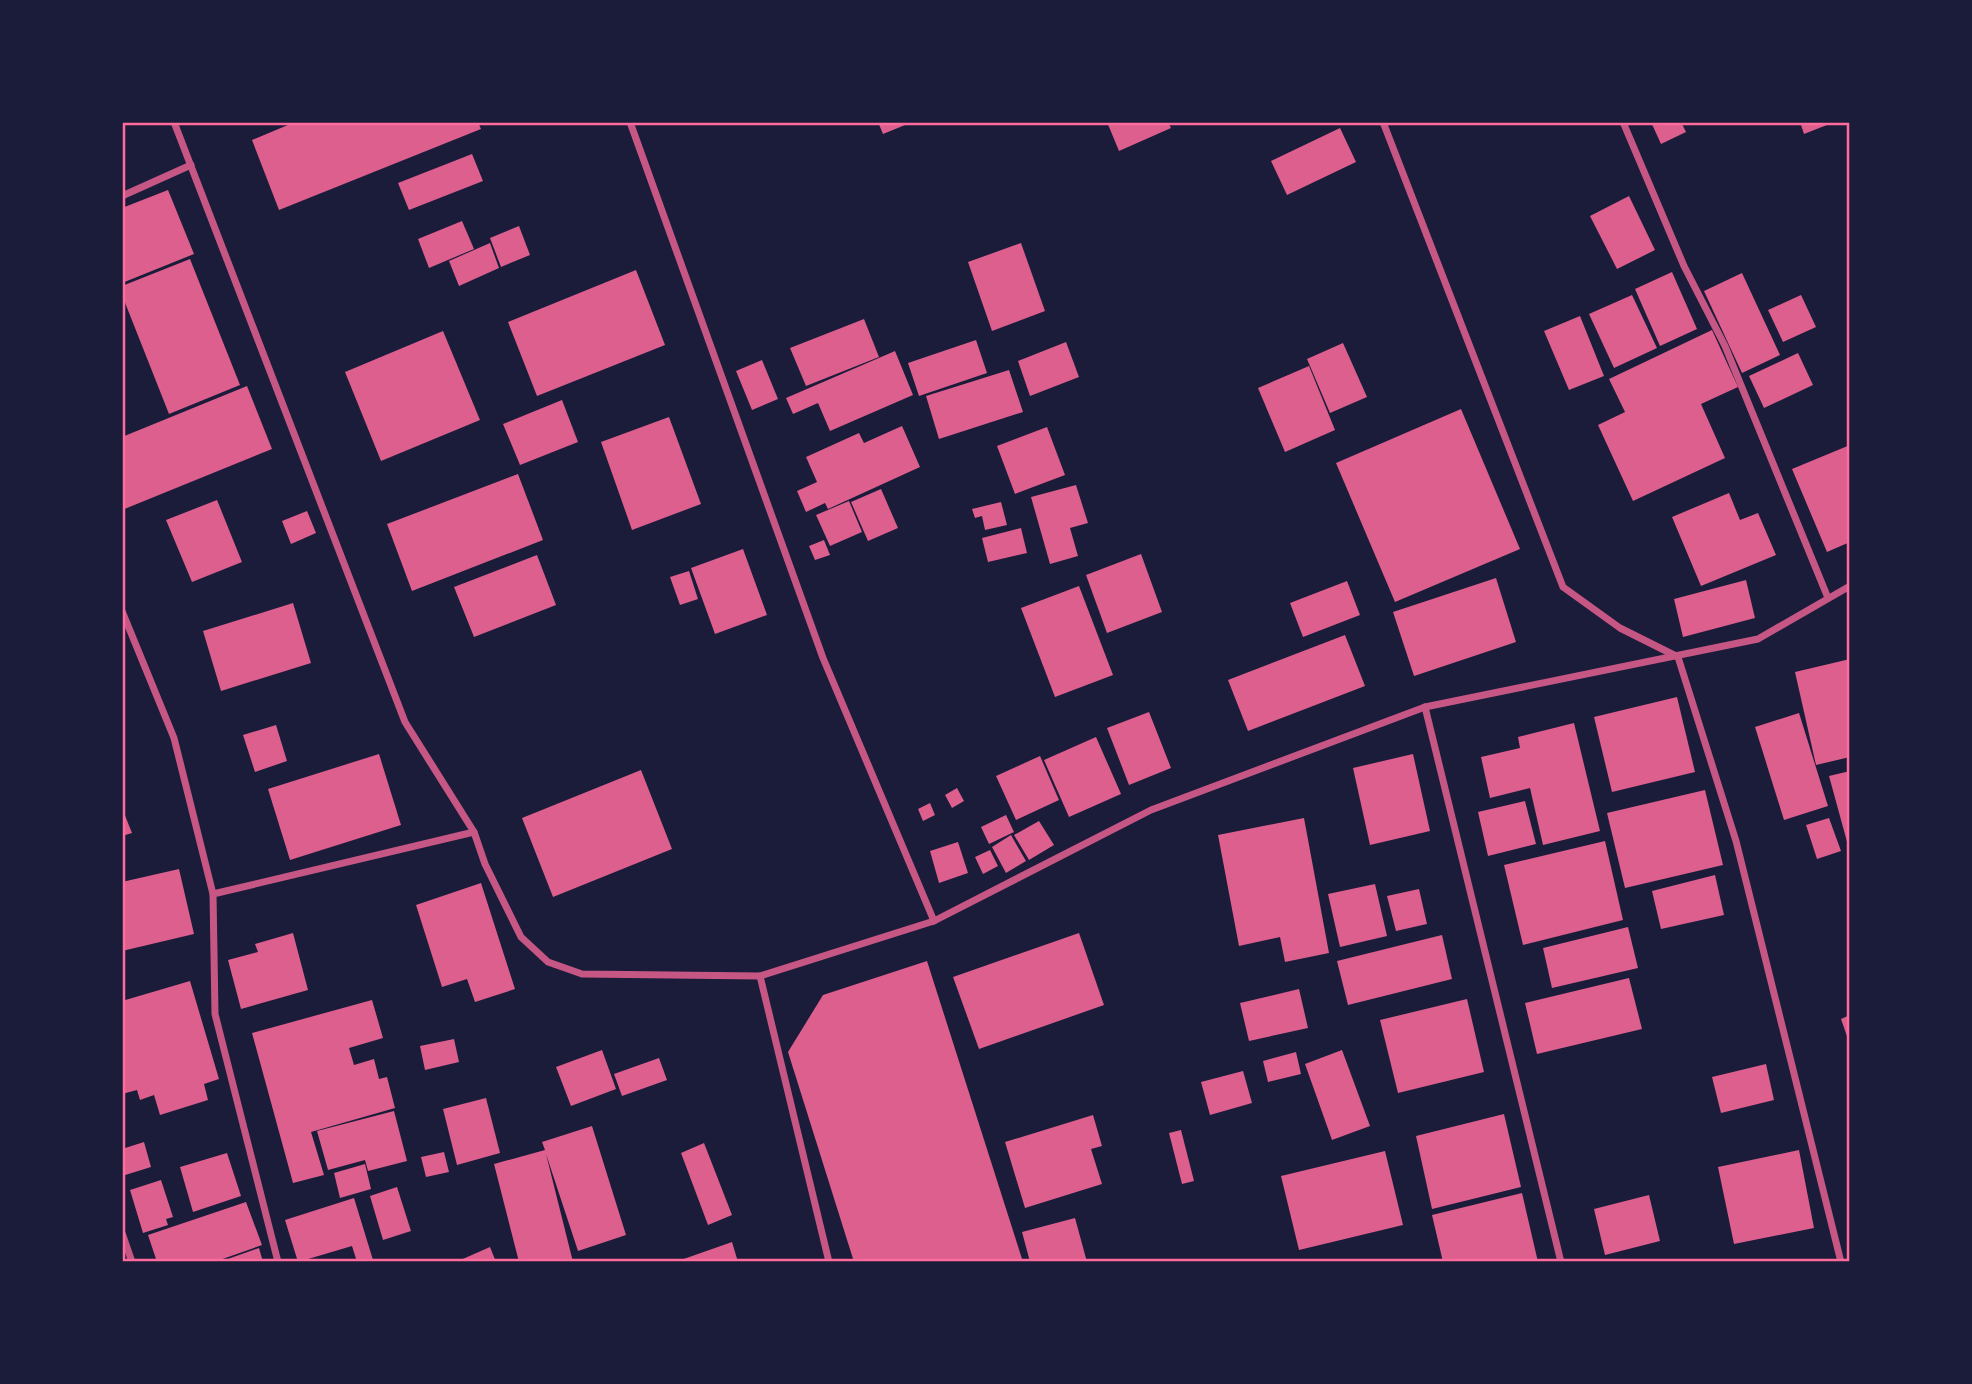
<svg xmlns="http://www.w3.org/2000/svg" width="1972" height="1384" font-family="'Sofia Sans Condensed',sans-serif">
  <rect width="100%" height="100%" fill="#1b1b3a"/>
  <g fill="#dd5f8e">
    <polygon points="295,122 478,122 481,129 279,210 252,140"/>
    <polygon points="878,122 910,122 910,123 883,134"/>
    <polygon points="1107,122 1168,122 1171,128 1119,151"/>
    <polygon points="1651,122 1681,122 1686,132 1661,144"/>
    <polygon points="1800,122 1832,122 1832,123 1804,134"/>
    <polygon points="1340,128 1356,162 1287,195 1271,161"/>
    <polygon points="472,154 483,181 409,210 398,183"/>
    <polygon points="168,190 194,254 122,283 122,208"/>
    <polygon points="1629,196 1655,250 1617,269 1590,216"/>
    <polygon points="462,221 474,249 429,268 418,239"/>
    <polygon points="519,226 530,255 501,267 490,238"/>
    <polygon points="490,243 499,268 459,286 449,261"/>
    <polygon points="1021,243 1045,311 992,331 968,262"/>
    <polygon points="190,259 240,385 169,414 122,295 122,286"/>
    <polygon points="636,270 665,345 537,396 508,322"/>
    <polygon points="1672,272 1697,329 1660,346 1635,289"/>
    <polygon points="1742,273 1780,355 1742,373 1704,291"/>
    <polygon points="1632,295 1657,348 1614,368 1589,314"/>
    <polygon points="1801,295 1816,327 1783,342 1768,310"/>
    <polygon points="1580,316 1604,376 1569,390 1544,331"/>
    <polygon points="864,319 879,357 806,386 790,348"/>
    <polygon points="1712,330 1738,387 1701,404 1725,458 1633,501 1598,425 1625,412 1609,379"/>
    <polygon points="443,331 480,420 381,461 345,372"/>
    <polygon points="976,340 987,373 919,396 908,363"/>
    <polygon points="1066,342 1079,377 1030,396 1018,361"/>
    <polygon points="1343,343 1367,397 1330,413 1307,359"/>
    <polygon points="895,351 913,395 830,431 818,403 793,414 786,398"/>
    <polygon points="1798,353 1813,385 1764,408 1749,376"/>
    <polygon points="762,360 778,399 752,410 736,371"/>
    <polygon points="1309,366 1335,430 1285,452 1258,388"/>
    <polygon points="1009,370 1023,412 939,439 926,396"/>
    <polygon points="247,386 272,449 122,510 122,437"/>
    <polygon points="562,400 578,442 520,465 503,424"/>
    <polygon points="1461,409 1520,549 1395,602 1336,463"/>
    <polygon points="669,417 701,504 632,530 601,442"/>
    <polygon points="902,426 920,467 828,509 825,503 806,512 797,491 817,482 806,457 859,433 864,443"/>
    <polygon points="1047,427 1065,475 1015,494 997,446"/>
    <polygon points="1850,445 1850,542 1827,552 1792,469"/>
    <polygon points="518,474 543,540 412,591 387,524"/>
    <polygon points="1076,485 1088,523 1070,528 1078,556 1050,564 1031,497"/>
    <polygon points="881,489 898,528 868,541 851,502"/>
    <polygon points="1729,493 1740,520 1758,513 1776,555 1701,586 1672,517"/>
    <polygon points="217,500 242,562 192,582 166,520"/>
    <polygon points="849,501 862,532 830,546 816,515"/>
    <polygon points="1001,502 1007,525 985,530 982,516 975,518 972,509"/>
    <polygon points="307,511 316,533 291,544 282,521"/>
    <polygon points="1021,528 1027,553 988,562 982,538"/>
    <polygon points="824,540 830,555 815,560 809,546"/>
    <polygon points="743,549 767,615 715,634 691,568"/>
    <polygon points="1141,554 1162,612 1107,633 1086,575"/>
    <polygon points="537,555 556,605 474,637 454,587"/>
    <polygon points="689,571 698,599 680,605 670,577"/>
    <polygon points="1496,578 1516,642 1414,676 1393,612"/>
    <polygon points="1746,580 1755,618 1683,637 1674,599"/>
    <polygon points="1347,581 1360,615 1303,637 1290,603"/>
    <polygon points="1079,586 1113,675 1055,697 1021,608"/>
    <polygon points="293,603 311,663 221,691 203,631"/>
    <polygon points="1345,635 1365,686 1248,731 1228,680"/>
    <polygon points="1850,659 1850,757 1816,765 1795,672"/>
    <polygon points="1677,697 1695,772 1612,792 1594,717"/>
    <polygon points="1149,712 1171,768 1129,785 1107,728"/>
    <polygon points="1799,713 1828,806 1784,820 1755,727"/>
    <polygon points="1574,723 1600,831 1543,845 1530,788 1490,798 1481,757 1520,748 1518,737"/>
    <polygon points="276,725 287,761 255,772 243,735"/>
    <polygon points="1096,737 1121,794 1069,817 1044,760"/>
    <polygon points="379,754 401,825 290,860 268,789"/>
    <polygon points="1413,754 1430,831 1370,845 1353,768"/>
    <polygon points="1040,756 1059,800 1016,820 996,776"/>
    <polygon points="641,770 672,849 553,897 522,818"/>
    <polygon points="1850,771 1850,849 1849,849 1829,776"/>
    <polygon points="957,788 964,801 952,808 945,795"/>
    <polygon points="1705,790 1723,865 1625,888 1607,813"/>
    <polygon points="1525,801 1536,844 1488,856 1478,812"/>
    <polygon points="930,803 935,815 923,821 918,809"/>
    <polygon points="122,808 132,833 122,836"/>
    <polygon points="1006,815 1014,832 989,844 981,827"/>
    <polygon points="1304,818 1329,953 1285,962 1280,937 1239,946 1218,835"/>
    <polygon points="1829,818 1841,851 1817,859 1806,825"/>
    <polygon points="1039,821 1054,845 1029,860 1014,835"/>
    <polygon points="1011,835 1026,861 1006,873 992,847"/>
    <polygon points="1605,841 1623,920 1523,945 1504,865"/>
    <polygon points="958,842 968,873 939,883 930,851"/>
    <polygon points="990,850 998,866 983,874 975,857"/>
    <polygon points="179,869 194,934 122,951 122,882"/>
    <polygon points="1715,875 1724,915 1661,929 1652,891"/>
    <polygon points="481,883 515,989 475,1002 467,979 442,987 416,905"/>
    <polygon points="1375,884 1387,936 1340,947 1328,894"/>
    <polygon points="1419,889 1427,924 1396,931 1387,896"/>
    <polygon points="1628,927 1638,968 1552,988 1543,948"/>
    <polygon points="293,933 308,990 241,1009 228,960 258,952 255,944"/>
    <polygon points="1079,933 1104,1005 979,1049 953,977"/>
    <polygon points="1442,935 1452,979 1348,1005 1337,961"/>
    <polygon points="927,961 1023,1262 854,1262 788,1052 823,995"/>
    <polygon points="1629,978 1642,1029 1537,1054 1525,1003"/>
    <polygon points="190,981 219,1079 204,1084 208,1100 160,1115 154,1095 140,1100 137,1090 122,1094 122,1001"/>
    <polygon points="1299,989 1308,1028 1249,1041 1240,1003"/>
    <polygon points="1467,999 1484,1072 1398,1093 1380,1020"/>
    <polygon points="372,1000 383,1038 349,1048 354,1065 374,1059 379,1079 387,1077 395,1108 311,1132 324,1175 293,1183 252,1033"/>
    <polygon points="1850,1015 1850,1042 1849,1042 1841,1019"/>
    <polygon points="454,1039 459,1062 425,1070 420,1046"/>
    <polygon points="602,1050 616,1089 571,1106 556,1067"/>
    <polygon points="1342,1050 1370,1126 1332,1140 1305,1064"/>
    <polygon points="1296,1052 1301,1074 1268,1082 1263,1061"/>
    <polygon points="659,1058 667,1080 622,1096 614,1074"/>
    <polygon points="1766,1064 1774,1100 1721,1113 1712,1077"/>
    <polygon points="1243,1071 1252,1103 1210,1115 1201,1082"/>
    <polygon points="486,1098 500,1153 457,1165 443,1109"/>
    <polygon points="394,1111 407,1161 368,1171 365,1160 328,1170 317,1131"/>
    <polygon points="1504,1114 1521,1187 1432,1209 1416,1136"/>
    <polygon points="1093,1115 1102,1146 1091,1149 1102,1184 1025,1208 1005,1142"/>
    <polygon points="592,1126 626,1235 578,1251 546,1154 573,1262 519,1262 494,1164 545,1150 542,1142"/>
    <polygon points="1181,1130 1194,1181 1182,1184 1169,1133"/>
    <polygon points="144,1142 151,1167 122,1176 122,1149"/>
    <polygon points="704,1143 732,1215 708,1225 681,1153"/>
    <polygon points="1799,1150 1814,1228 1734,1244 1718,1167"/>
    <polygon points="1385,1151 1403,1225 1299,1250 1281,1176"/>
    <polygon points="444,1152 449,1172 426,1177 421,1157"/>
    <polygon points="227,1153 241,1196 193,1212 180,1167"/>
    <polygon points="365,1164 371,1189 340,1198 334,1173"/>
    <polygon points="161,1180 173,1217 166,1219 168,1225 143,1233 130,1190"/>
    <polygon points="397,1187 411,1231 383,1240 370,1196"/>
    <polygon points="1522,1193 1538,1262 1443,1262 1432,1215"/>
    <polygon points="1649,1195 1660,1241 1605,1255 1594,1209"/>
    <polygon points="354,1198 373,1260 357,1262 352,1246 298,1262 285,1220"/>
    <polygon points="246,1202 262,1245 214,1262 157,1262 148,1235"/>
    <polygon points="1075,1218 1087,1262 1030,1262 1022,1232"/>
    <polygon points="732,1242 738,1262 678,1262 678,1261"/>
    <polygon points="490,1247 496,1262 456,1262"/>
    <polygon points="259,1248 263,1262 222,1262 222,1261"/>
  </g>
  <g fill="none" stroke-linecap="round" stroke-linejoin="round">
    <g stroke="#c65784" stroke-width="7">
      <polyline points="174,122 405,722 474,832 485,864 521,937 548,962 582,974 760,976 934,921 823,658 630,122"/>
      <polyline points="1383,122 1563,587 1620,628 1678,657 1736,841 1841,1262"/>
      <polyline points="1623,122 1684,266 1725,346 1828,598"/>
      <polyline points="122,196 191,165"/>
      <polyline points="122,611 174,738 213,894"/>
      <polyline points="1425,707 1561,1262"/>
      <polyline points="934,921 1151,810 1425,707 1758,639 1850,586"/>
      <polyline points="760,976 829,1262"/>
      <polyline points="122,1233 132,1262"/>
      <polyline points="278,1262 215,1014 213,894 474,832"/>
    </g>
  </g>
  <rect width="1972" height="1384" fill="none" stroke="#1b1b3a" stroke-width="248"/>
  <rect x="124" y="124" width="1724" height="1136" fill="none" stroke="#ff6b9d" stroke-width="2.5"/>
</svg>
